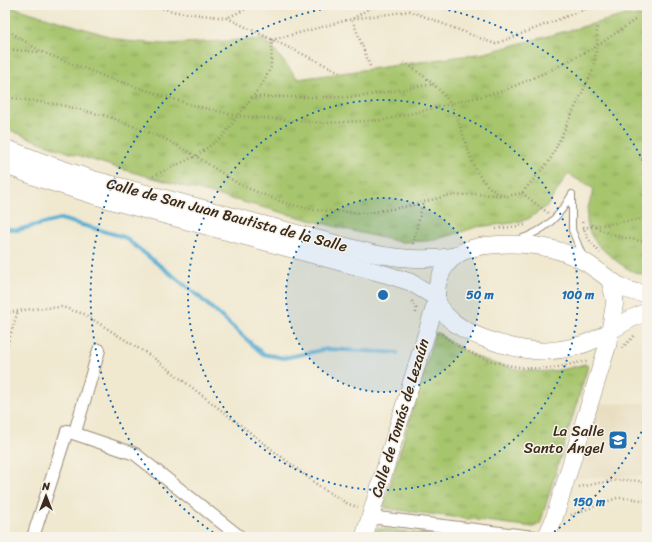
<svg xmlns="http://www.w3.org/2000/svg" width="652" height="542" font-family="Sriracha,sans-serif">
  <defs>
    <pattern id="grass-tufts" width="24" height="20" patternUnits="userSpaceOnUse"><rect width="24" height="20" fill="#a6c56c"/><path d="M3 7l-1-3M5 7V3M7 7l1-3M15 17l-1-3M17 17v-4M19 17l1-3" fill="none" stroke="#88a058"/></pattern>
  </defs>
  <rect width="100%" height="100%" fill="#f7f3e8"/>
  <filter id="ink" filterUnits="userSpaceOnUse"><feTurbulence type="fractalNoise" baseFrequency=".025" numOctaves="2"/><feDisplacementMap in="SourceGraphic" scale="8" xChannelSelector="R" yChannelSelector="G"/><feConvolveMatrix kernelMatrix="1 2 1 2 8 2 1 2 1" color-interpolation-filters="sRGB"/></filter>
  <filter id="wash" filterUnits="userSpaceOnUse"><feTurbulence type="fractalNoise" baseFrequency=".012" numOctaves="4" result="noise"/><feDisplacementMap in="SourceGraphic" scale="16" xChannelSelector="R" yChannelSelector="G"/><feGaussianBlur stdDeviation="0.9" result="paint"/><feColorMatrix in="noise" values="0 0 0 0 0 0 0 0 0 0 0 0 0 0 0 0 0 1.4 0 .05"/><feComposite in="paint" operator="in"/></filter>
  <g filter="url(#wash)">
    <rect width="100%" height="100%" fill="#f0e8cf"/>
    <polygon fill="#e6daba" points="647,403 647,476 576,478 599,404"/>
    <g fill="url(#grass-tufts)" stroke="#707845">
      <path d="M5 5 125 41 164 44 265 39 298 79 485 53 626 15 647 17V275C634 274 624 267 614 259 585 236 581 223 594 189L568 174 548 205 528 219 513 223 476 227 452 235 428 241 401 242C343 230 285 213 228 198 153 178 77 159 5 128Z"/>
      <path d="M435 333H438C468 358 512 374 552 371 563 370 574 367 585 364L588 366 540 524 533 527 390 509 385 508 384 505Z"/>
      <polygon points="377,529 382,529 446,537 373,537"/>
    </g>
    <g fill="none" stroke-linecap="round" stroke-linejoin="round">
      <polyline stroke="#56aed3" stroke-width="4" points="5,228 17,230 61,219 124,237 197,295 263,354 284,358 327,349 397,353"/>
    </g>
  </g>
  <g filter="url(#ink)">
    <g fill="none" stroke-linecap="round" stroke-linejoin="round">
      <g stroke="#968976" stroke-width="8">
        <g id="lane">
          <polyline points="572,196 572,230 583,257"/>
          <path d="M520 239C545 231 560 216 572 194"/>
        </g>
      </g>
      <g stroke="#968976" stroke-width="14">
        <g id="street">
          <polyline points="75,432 99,350"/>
          <polyline points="370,517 534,537"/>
          <polyline points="33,537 67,431 135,454 240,537"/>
        </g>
      </g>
      <g stroke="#968976" stroke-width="18">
        <g id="secondary">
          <path d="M5 148 50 165 95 180 371 253C400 259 426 261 454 256"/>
          <polyline points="5,165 44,180 109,200 385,274 410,282 437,298"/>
          <path d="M647 293C620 294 605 273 583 261 555 246 524 242 492 245 474 246 453 252 443 270 439 278 435 289 437 299 444 333 517 352 547 351 562 350 579 347 594 340 612 332 627 318 647 312"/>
          <polyline points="610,331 615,301 610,281"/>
          <polyline points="364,537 437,299"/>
          <polyline points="546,537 553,522 608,344 609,332"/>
        </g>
      </g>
      <g stroke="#968976" stroke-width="2.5" stroke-dasharray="1 3" stroke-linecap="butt">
        <polyline points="151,5 176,12 227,18 254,5"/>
        <polyline points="227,18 342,73"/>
        <polyline points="5,29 42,52 106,77 192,105 238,116 324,123 384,120 503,91 551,70 597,46 635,20"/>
        <polyline points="5,49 39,52"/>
        <path d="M404 62C422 75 439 86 451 105 468 134 468 184 504 195"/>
        <polyline points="370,66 352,19 410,11 495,44 596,5"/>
        <polyline points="5,97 61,105 110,117 165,139 196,156 240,185 282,202 313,210 367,213 404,207 446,196 477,194 508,196 522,193 550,160 593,70 597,46 597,25"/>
        <polyline points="251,97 357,97 434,84"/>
        <polyline points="153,176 196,156 222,137 263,83 271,67 272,40 352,19 375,5"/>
        <polyline points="522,193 548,213"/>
        <polyline points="582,222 587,237 600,253"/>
        <path d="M592 225C609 235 628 239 647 242"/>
        <polyline points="583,228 647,218"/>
        <polyline points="496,229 526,225"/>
        <polyline points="413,244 423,202"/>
        <polyline points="412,301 416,308 416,315"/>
        <polyline points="5,313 31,309 62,307 84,314 154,358 319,486 348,504 358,507"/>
        <path d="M442 334C470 359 515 371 552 368 564 367 577 361 589 362"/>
        <polyline points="622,348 635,335"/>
        <polyline points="5,352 18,311"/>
        <path d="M579 487C600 483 625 476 647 483"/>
        <polyline points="571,515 617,498 629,498 647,501"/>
      </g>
      <use href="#lane" stroke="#fff" stroke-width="6"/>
      <use href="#street" stroke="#fff" stroke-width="12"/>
      <use href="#secondary" stroke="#fff" stroke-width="17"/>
    </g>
  </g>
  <circle cx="383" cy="295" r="97" fill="#1f6fb2" fill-opacity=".12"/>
  <g fill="none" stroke="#1f6fb2" stroke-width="2" stroke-dasharray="2 4">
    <circle cx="383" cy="295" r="97"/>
    <circle cx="383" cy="295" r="195"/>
    <path d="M647 421A292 292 0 0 1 548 536M218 536A292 292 0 0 1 347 5M419 5A292 292 0 0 1 647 169"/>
  </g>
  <defs>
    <g id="school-square" transform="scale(1)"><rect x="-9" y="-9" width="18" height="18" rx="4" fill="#1f6fb2" stroke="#f7f3e8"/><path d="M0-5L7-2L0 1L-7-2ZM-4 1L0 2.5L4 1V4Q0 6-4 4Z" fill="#fff"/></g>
  </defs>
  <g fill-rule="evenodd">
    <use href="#school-square" x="618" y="440"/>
  </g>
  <g text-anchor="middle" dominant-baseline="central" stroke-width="3" stroke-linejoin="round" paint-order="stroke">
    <g font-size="15" fill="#3b2a1e" stroke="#f7f3e8">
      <text transform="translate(227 215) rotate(15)">Calle de San Juan Bautista de la Salle</text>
      <text transform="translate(400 418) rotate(-73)">Calle de Tomás de Lezaún</text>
    </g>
    <g font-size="15" fill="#3b2a1e" stroke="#f7f3e8" text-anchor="end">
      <text x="604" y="431">La Salle<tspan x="604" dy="17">Santo Ángel</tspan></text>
    </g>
  </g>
  <circle cx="383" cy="295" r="6" fill="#1f6fb2" stroke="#f7f3e8" stroke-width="2"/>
  <g font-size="12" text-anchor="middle" font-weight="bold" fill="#1f6fb2" stroke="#f7f3e8" stroke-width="3" stroke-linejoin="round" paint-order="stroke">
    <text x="480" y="299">50 m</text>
    <text x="578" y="299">100 m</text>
    <text x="589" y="506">150 m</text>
  </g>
  <rect width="652" height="542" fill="none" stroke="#f7f3e8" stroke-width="20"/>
  <g transform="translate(46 496)" stroke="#f7f3e8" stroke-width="3" paint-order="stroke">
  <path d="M0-3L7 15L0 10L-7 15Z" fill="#3b2a1e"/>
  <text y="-6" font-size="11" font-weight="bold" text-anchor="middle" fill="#3b2a1e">N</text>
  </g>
</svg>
